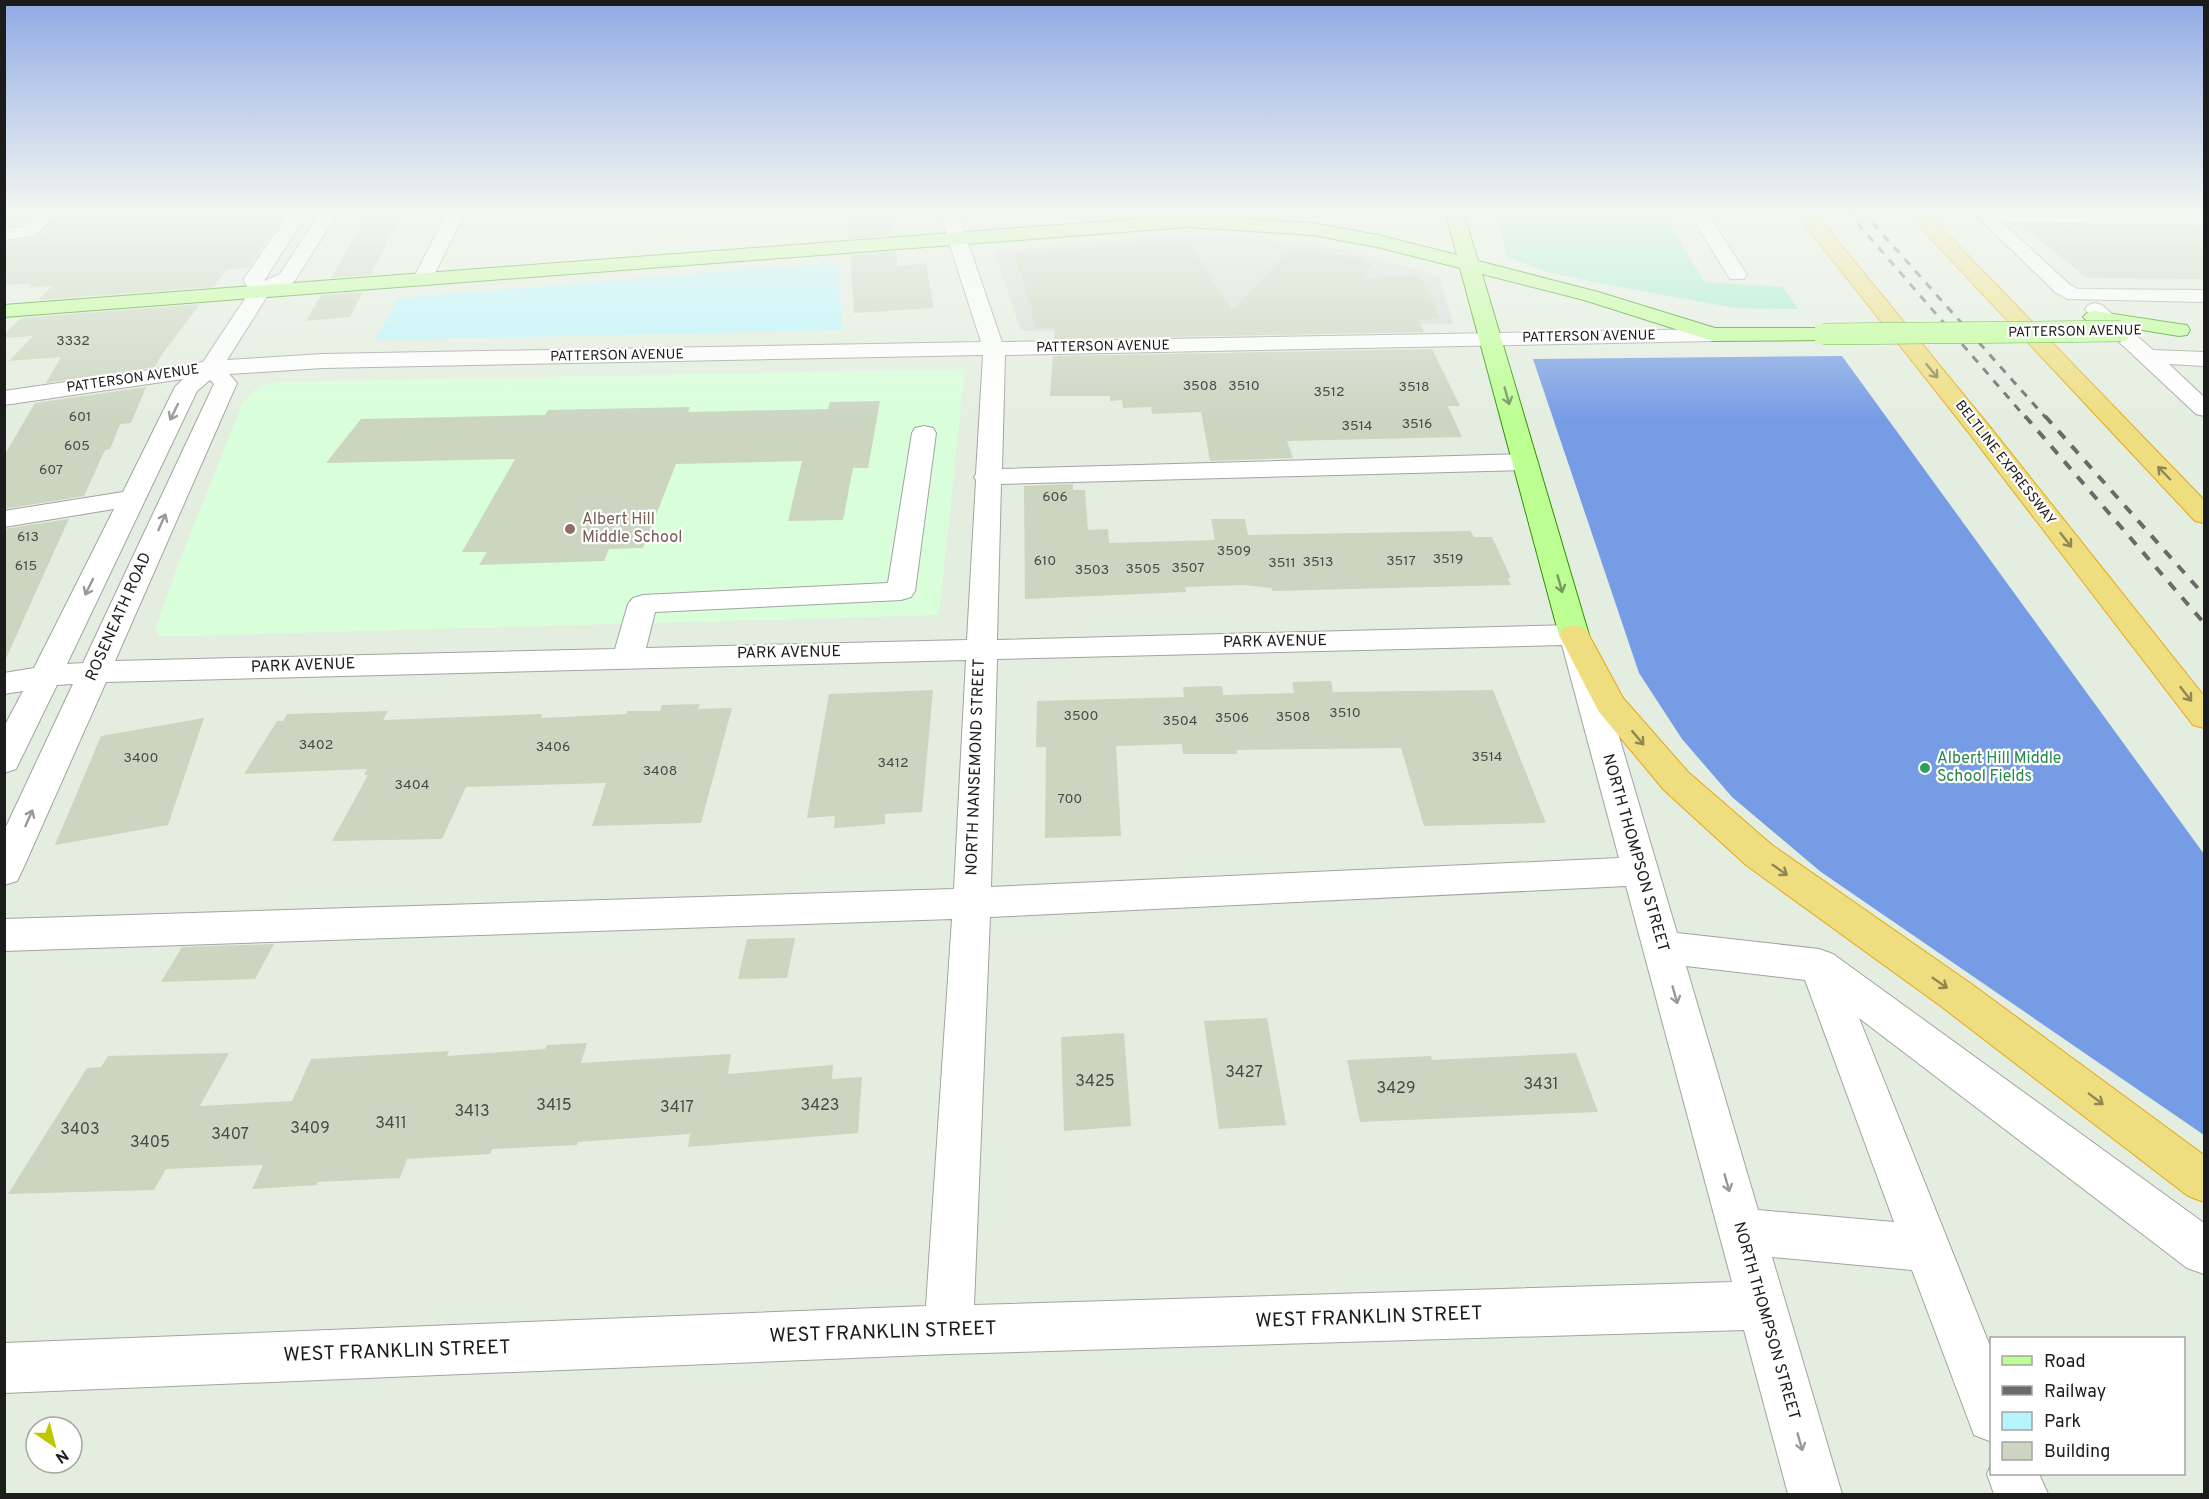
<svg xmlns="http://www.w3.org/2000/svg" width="2209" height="1499" font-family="Overpass,sans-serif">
  <rect width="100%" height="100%" fill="#e4eee0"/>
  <polygon fill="#dadad9" points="1205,236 1252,238 1319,246 1353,252 1439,276 1453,324 1021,331 994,251 1149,238"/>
  <polygon fill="#d8ffda" points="965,369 939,615 185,636 160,636 155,630 181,557 242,404 253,391 264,385 277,382"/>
  <polygon fill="#a0eecb" points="1496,213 1667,217 1686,253 1705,282 1783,287 1798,309 1736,308 1603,284 1548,272 1507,257"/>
  <polygon fill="#b7f5fe" points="838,262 842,330 376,340 398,298"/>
  <polygon fill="#769ce5" points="1842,356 2204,854 2204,1135 1821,872 1732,797 1682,739 1639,673 1533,359"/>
  <g fill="#cbd5c0">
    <polygon points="4,211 36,211 22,225 4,226"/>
    <polygon points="62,211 288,211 248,268 226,270 213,287 38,300 52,286 28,288 32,284 4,285 4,242 37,238"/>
    <polygon points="369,211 403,211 371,275 331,278"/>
    <polygon points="846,211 889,211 893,235 848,239"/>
    <polygon points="2019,224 2205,227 2205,279 2087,278"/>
    <polygon points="1187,239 1232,311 1291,249 1300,251 1303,248 1366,260 1364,262 1373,264 1362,278 1420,276 1438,311 1435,311 1440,319 1418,320 1424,332 1054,339 1055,328 1035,328 1035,319 1032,320 1032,305 1028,306 1027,289 1015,261 1018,261 1015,254"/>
    <polygon points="896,252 898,266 926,263 934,308 854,313 850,255"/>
    <polygon points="363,292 350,317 306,321 321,295"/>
    <polygon points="200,304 160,357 155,367 46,383 61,357 9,361 33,336 4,338 4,335 21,318"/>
    <polygon points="1432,349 1460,406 1448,406 1462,437 1287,441 1293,458 1210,461 1201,412 1152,414 1151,407 1123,408 1122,400 1110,401 1110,396 1050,396 1053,356"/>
    <polygon points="146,387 131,423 120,424 110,449 105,450 84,496 4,509 4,456 35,403"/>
    <polygon points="880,401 868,468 853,468 843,520 788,521 802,461 676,464 643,548 609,549 604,561 479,565 487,552 462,552 515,459 326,463 361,419 545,415 548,410 690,407 688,412 828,409 830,402"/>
    <polygon points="1073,484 1073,490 1085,490 1088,530 1108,529 1109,543 1215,540 1211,519 1245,519 1248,535 1470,531 1474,537 1492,537 1511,578 1508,578 1511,585 1272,591 1272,588 1243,585 1185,587 1186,592 1025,599 1024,486"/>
    <polygon points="69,519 42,578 4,663 4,529"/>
    <polygon points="1331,681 1333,692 1493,690 1546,823 1424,826 1401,748 1237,750 1237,754 1183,754 1182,744 1116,746 1121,836 1045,838 1046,747 1036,747 1037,701 1184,697 1183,687 1222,686 1223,695 1294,693 1292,682"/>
    <polygon points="933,690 922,812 885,814 885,824 862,826 834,828 835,816 807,818 829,694"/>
    <polygon points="700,704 698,709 732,708 701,823 592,826 606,783 466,787 442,839 332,841 368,775 364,775 367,769 244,774 277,721 283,721 287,714 388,711 383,720 542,714 541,718 626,714 627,711 660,711 662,705"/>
    <polygon points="204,718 168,825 55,845 101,736"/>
    <polygon points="795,938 787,978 738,979 747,939"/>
    <polygon points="274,944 255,979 161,982 182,947"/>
    <polygon points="1267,1018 1286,1125 1219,1129 1204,1021"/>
    <polygon points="1124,1033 1131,1126 1064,1131 1061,1037"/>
    <polygon points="587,1043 581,1063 731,1054 728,1074 833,1065 832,1079 862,1077 858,1133 688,1147 690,1134 578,1142 577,1145 492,1149 490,1154 407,1159 400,1178 318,1182 317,1185 252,1189 263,1165 166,1169 154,1190 8,1194 87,1068 101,1067 108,1056 229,1053 200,1106 292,1101 311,1059 449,1051 447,1056 545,1049 547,1045"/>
    <polygon points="1576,1053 1598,1112 1360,1122 1347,1060 1431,1056 1432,1060"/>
  </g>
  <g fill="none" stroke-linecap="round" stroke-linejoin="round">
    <g stroke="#a3a3a3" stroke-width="2">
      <g id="minor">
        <polygon points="40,211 60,211 35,236 4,240 4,228 23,227"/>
        <path d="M291 211H309L264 281 280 274 321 211H339L294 282 268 295 227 360 323 354 981 342 939 211H957L1002 342 1713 329 1721 330 1724 335 1721 340 1713 341 1005 355 1002 469 1525 454 1534 457 1538 462 1534 467 1525 470 1001 484 997 640 1574 625 1585 628 1589 635 1677 933 1819 949 1833 954 2204 1223V1274L2187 1268 1859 1018 1992 1351V1442L1974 1435 1912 1270 1772 1257 1842 1494H1788L1744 1330 949 1354 4 1393V1343L926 1306 952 919 4 951V919L954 889 966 660 106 682 22 871 17 881 4 885V831L73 684 57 685 16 769 4 773V727L23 691 4 694V673L34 668 114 509 4 527V511L123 492 175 387 183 379 4 405V391L203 362 250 291 243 280ZM983 355 976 474 974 477 976 480 967 640 646 648 655 612 901 600 911 597 915 591 936 433 933 428 924 426 915 428 912 433 888 583 643 595 633 598 628 604 615 649 115 661 237 383 229 374 323 368ZM210 380 214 384 83 663 67 664 197 391ZM1562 645 1619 858 991 887 997 659ZM1626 886 1732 1282 974 1305 990 917ZM1686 966 1805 980 1894 1222 1758 1210Z"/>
        <polygon points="448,211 466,211 430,283 416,283 413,279"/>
        <polygon points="1688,211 1706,211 1747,275 1744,279 1730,279"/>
        <polygon points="1972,211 2204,214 2204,225 2002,222 2069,284 2078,289 2204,290 2204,302 2067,299 2055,292"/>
        <polygon points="2095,303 2102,305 2153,350 2204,352 2204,366 2169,364 2204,397 2204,416 2196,414 2088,313 2085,309 2088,305"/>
        <polygon points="1992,1462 1992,1474 2039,1474 2048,1494 1994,1494 1987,1474"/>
      </g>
    </g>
    <g stroke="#2a9300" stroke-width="2">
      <g id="major">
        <polygon points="1445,211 1463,211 1478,261 1598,292 1715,328 1823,328 1831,329 1834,334 1831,339 1823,340 1713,341 1584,300 1482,274 1589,635 1585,642 1574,645 1563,642 1559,635 1460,268 1377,247 1312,235 1189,227 4,317 4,305 1189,215 1312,223 1378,235 1457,255"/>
        <polygon points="2094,311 2179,324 2187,325 2190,330 2187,335 2179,336 2087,321 2083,317 2087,313"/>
      </g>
    </g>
    <g stroke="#e5a714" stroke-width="2">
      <g id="highway">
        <polygon points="1794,211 1813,211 1990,427 2204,696 2204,728 2193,725 1972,437"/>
        <polygon points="1905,211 1925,211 2204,500 2204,523 2195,521"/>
        <polygon points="1574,625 1585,628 1623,698 1688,772 1772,845 1970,983 2204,1155 2204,1202 2188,1196 1942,1007 1746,865 1664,790 1599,712 1559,635 1563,628"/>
      </g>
    </g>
    <use href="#minor" fill="#fff" fill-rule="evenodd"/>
    <use href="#major" fill="#beff94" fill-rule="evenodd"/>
    <use href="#highway" fill="#eede80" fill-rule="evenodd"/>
    <g stroke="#6a6a6a" stroke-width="3" stroke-dasharray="8 8" stroke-linecap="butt">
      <polyline points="1847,211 2026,418"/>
      <polyline points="1862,211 2046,418"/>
    </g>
    <g stroke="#6a6a6a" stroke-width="4" stroke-dasharray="10 10" stroke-linecap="butt">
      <polyline points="2025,416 2204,623"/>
      <polyline points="2045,416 2204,595"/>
    </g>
    <g stroke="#2a9300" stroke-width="22" stroke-linecap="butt">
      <polyline id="major-bridge" points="1823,334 2121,331"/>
    </g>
    <use href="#major-bridge" stroke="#beff94" stroke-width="21"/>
  </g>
  <defs><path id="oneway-shaft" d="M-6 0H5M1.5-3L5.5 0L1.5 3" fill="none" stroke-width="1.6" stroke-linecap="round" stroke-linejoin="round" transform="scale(1.5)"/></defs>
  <g stroke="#908753">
    <use href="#oneway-shaft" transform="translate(1932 371) rotate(51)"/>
    <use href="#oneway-shaft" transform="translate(2164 473) rotate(-134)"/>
    <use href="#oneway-shaft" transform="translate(2066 540) rotate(52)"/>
    <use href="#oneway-shaft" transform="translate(2186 694) rotate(52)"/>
    <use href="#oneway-shaft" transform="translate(1638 738) rotate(50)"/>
    <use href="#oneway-shaft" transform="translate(1780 870) rotate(35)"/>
    <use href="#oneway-shaft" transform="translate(1940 983) rotate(35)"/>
    <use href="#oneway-shaft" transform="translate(2096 1099) rotate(37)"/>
  </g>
  <g stroke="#75995e">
    <use href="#oneway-shaft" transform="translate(1507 396) rotate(74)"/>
    <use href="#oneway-shaft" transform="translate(1560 584) rotate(74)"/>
  </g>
  <g stroke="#999">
    <use href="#oneway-shaft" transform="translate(174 412) rotate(116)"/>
    <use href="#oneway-shaft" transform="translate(162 522) rotate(-66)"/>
    <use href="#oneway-shaft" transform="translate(89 587) rotate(116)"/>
    <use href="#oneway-shaft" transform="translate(29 818) rotate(-66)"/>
    <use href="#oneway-shaft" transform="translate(1675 995) rotate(74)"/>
    <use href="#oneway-shaft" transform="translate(1727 1183) rotate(74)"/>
    <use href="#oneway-shaft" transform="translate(1800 1442) rotate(74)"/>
  </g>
  <linearGradient id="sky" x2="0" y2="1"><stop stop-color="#91aae5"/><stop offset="0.5" stop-color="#f3f7f1"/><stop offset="1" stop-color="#f3f7f1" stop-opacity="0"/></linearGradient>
  <rect width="2209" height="421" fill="url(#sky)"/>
  <circle fill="#8d6e63" stroke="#fff" stroke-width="2" cx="570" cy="529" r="6"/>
  <circle fill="#2e9e5b" stroke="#fff" stroke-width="2" cx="1925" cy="768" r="6"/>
  <g text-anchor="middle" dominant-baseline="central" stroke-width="4.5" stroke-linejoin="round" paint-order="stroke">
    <g font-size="14" fill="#1c1c1c" stroke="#fff">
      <text transform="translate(2075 332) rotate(-1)">PATTERSON AVENUE</text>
      <text transform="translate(1589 337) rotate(-1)">PATTERSON AVENUE</text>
      <text transform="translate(1103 347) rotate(-1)">PATTERSON AVENUE</text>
      <text transform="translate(617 356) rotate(-1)">PATTERSON AVENUE</text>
      <text transform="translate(133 379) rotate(-8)">PATTERSON AVENUE</text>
      <text transform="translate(2005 463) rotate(52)">BELTLINE EXPRESSWAY</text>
    </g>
    <g font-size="14" fill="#484a45">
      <text x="73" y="341">3332</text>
      <text x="1200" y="386">3508</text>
      <text x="1244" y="386">3510</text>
      <text x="1414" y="387">3518</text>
      <text x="1329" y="392">3512</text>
      <text x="80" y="417">601</text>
      <text x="1417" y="424">3516</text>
      <text x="1357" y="426">3514</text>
      <text x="77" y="446">605</text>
      <text x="51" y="470">607</text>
      <text x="1055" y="497">606</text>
      <text x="28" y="537">613</text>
      <text x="1234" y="551">3509</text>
      <text x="1448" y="559">3519</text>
      <text x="1045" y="561">610</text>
      <text x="1401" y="561">3517</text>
      <text x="1318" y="562">3513</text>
      <text x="1282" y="563">3511</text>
      <text x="26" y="566">615</text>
      <text x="1188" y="568">3507</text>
      <text x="1143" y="569">3505</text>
      <text x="1092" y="570">3503</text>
      <text x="1345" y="713">3510</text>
      <text x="1081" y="716">3500</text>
      <text x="1293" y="717">3508</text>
      <text x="1232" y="718">3506</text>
      <text x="1180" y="721">3504</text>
      <text x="316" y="745">3402</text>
      <text x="553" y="747">3406</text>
      <text x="1487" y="757">3514</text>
      <text x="141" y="758">3400</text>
      <text x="893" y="763">3412</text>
      <text x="660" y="771">3408</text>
      <text x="412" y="785">3404</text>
      <text x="1070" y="799">700</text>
    </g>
    <g font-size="16" fill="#785e54" stroke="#fff" text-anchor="start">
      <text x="582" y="520">Albert Hill<tspan x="582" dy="18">Middle School</tspan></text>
    </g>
    <g font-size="16" fill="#1c1c1c" stroke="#fff">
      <text transform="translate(119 617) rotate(-66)">ROSENEATH ROAD</text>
      <text transform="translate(1275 642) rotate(-1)">PARK AVENUE</text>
      <text transform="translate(789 653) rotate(-1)">PARK AVENUE</text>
      <text transform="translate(303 666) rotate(-2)">PARK AVENUE</text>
      <text transform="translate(976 767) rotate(-88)">NORTH NANSEMOND STREET</text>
      <text transform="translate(1635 853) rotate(74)">NORTH THOMPSON STREET</text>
      <text transform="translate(1766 1321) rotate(74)">NORTH THOMPSON STREET</text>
    </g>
    <g font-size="16" fill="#27864d" stroke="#fff" text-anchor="start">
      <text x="1937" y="759">Albert Hill Middle<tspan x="1937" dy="18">School Fields</tspan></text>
    </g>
    <g font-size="16" fill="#484a45">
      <text x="1244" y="1073">3427</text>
      <text x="1095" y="1082">3425</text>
      <text x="1541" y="1085">3431</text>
      <text x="1396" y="1089">3429</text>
      <text x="554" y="1106">3415</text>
      <text x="820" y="1106">3423</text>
      <text x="677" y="1108">3417</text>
      <text x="472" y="1112">3413</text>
      <text x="391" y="1124">3411</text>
      <text x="310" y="1129">3409</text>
      <text x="80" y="1130">3403</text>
      <text x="230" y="1135">3407</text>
      <text x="150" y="1143">3405</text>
    </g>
    <g font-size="20" fill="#1c1c1c" stroke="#fff">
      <text transform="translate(1369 1318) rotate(-2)">WEST FRANKLIN STREET</text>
      <text transform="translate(883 1333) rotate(-2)">WEST FRANKLIN STREET</text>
      <text transform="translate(397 1352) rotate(-2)">WEST FRANKLIN STREET</text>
    </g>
  </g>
  <rect width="2209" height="1499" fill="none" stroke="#1c1c1c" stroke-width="12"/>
  <rect x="1990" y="1337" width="195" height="138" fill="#ffffff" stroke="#a4a4a4" stroke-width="1.5"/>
  <rect x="2002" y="1356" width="30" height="9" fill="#beff94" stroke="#a4a4a4" stroke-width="1.5"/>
  <text x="2044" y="1367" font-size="18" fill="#1c1c1c">Road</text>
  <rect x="2002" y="1386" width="30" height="9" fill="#6a6a6a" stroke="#a4a4a4" stroke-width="1.5"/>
  <text x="2044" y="1397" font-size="18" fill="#1c1c1c">Railway</text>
  <rect x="2002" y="1412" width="30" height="18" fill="#b7f5fe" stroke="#a4a4a4" stroke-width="1.5"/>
  <text x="2044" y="1427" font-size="18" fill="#1c1c1c">Park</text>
  <rect x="2002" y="1442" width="30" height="18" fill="#cbd5c0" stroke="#a4a4a4" stroke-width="1.5"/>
  <text x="2044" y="1457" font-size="18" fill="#1c1c1c">Building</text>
  <g transform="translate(54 1445) rotate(145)"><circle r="28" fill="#ffffff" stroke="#a4a4a4" stroke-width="1.5"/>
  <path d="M0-4.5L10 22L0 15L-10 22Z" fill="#bec700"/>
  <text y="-9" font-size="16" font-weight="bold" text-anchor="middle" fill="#1c1c1c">N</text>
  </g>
</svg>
